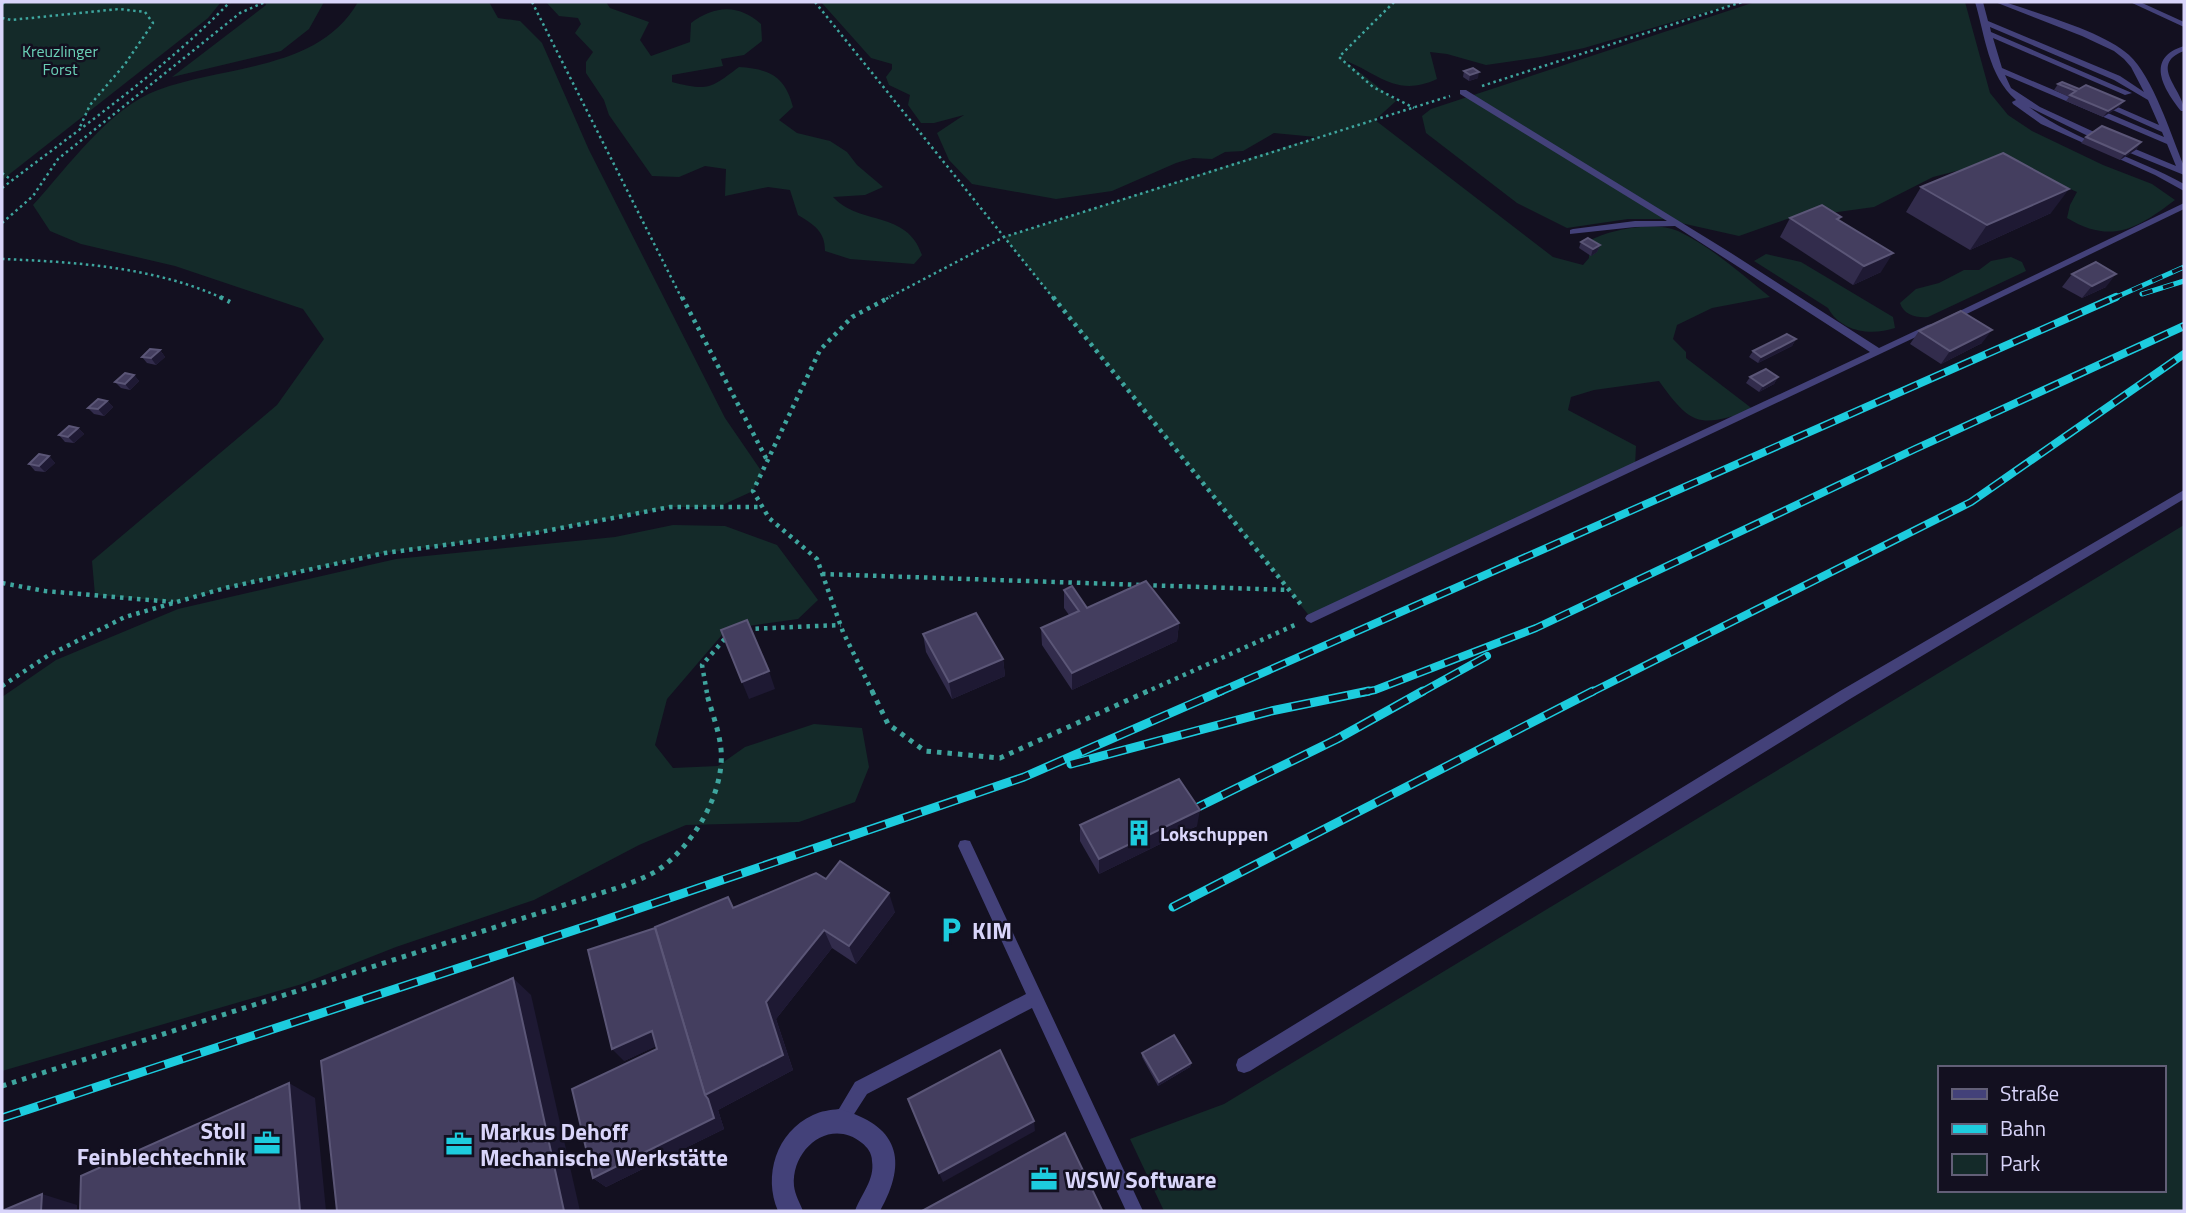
<svg xmlns="http://www.w3.org/2000/svg" width="2186" height="1213" font-family="'Titillium Web',sans-serif">
  <rect width="100%" height="100%" fill="#131020"/>
  <g fill="#142a29" fill-rule="evenodd">
    <polygon points="2,2 221,2 208,18 2,180"/>
    <polygon points="265,2 324,2 309,29 281,51 172,77 266,5"/>
    <path d="M358 2H489L498 18 520 21 542 43 589 150 725 418 762 472 753 491 718 507H670L535 533 385 553 225 588 177 602 95 595 92 561 277 405 324 339 303 309 175 266 81 244 50 231 33 205C68 167 109 108 158 90 225 65 319 71 358 2Z"/>
    <path d="M546 2H606L610 8 649 22 640 40 651 56 690 42 691 23C715 5 739 4 761 24L762 41 744 55 721 59 723 66 672 75V82C708 91 710 89 739 67 769 69 785 76 793 107L779 120 797 133 830 141 847 152 857 165 883 187 865 195 833 197C860 226 907 210 922 255L914 264 850 259 825 251C825 231 814 225 798 215L790 190 768 187 725 196 726 169 705 166 679 177 652 176 609 115 604 100 586 73V62L593 52 575 33 581 24 578 18 559 16Z"/>
    <path d="M821 2H1741L1584 48 1541 57 1486 65 1447 54 1430 52 1437 79C1396 98 1378 73 1344 60L1396 101 1375 120 1553 257 1583 265 1589 258V241C1610 229 1655 221 1678 231 1712 247 1741 274 1770 297L1712 308 1677 325 1673 339 1686 352V358L1754 410C1701 426 1693 429 1659 381L1594 390 1571 397 1568 410 1636 446 1635 466 1311 618 1004 237 1316 137 1274 133 1243 151 1225 152 1212 159 1193 158 1176 163 1112 191 1056 199 972 184 949 160 937 133 964 115 934 123H921L908 105 910 95 889 85 886 77 892 69V64L871 58Z"/>
    <path d="M1755 2H1965L1990 93 2008 115 2032 131 2103 165 2152 184 2175 200C2138 228 2112 245 2067 218L2070 205 2077 192 2028 170 1976 166 1933 177 1874 207 1787 219 1739 236 1663 219H1628L1567 228 1517 203 1426 133 1422 116 1431 109Z"/>
    <path d="M1766 254 1801 262 1893 317 1895 328C1871 336 1841 332 1828 308L1754 261Z"/>
    <path d="M2011 257 2022 262 2026 271 1928 317C1916 318 1904 315 1900 303L1916 289 1939 283 1964 270H1979L1991 261Z"/>
    <polygon points="673,525 725,526 777,545 818,600 798,619 727,629 667,699 655,745 673,768 718,766 745,747 814,724 862,728 869,767 855,802 799,822 686,825 639,845 534,900 396,947 302,984 2,1071 2,697 56,660 178,609 396,559 615,537"/>
    <path d="M2184 525V1211H1164L1130 1139 1224 1104ZM1939 1068H2163V1190H1939Z"/>
  </g>
  <g fill="none" stroke-linecap="round" stroke-linejoin="round">
    <g stroke="#3ea59e" stroke-width="2.5" stroke-dasharray="2.5 3.5" stroke-linecap="butt">
      <polyline points="532,2 682,299"/>
      <polyline points="815,2 1054,299"/>
      <polyline points="1394,2 1339,57 1373,87 1414,108"/>
      <polyline points="2,4 5,2"/>
      <polyline points="2,18 11,20 119,9 145,12 153,23 125,64 90,105 80,127"/>
      <polyline points="1482,86 1742,2"/>
      <polyline points="2,173 10,179"/>
      <path d="M2 188C79 129 162 72 230 2"/>
      <polyline points="2,223 33,196 58,159 240,13 265,2"/>
      <path d="M2 259C76 262 156 267 224 299"/>
      <polyline points="886,299 1004,237 1450,96"/>
    </g>
    <g stroke="#3ea59e" stroke-width="4.5" stroke-dasharray="3.5 5" stroke-linecap="butt">
      <polyline points="220,297 230,302"/>
      <polyline points="682,297 767,460"/>
      <polyline points="1053,297 1302,606"/>
      <polyline points="822,574 1288,590"/>
      <polyline points="2,583 45,591 173,602"/>
      <polyline points="747,629 841,625"/>
      <polyline points="2,686 49,655 125,617 225,588 385,553 535,533 670,507 762,507"/>
      <polyline points="707,693 702,665 729,634"/>
      <polyline points="873,693 843,632 817,559 769,518 753,491 820,350 852,317 890,297"/>
      <polyline points="1144,693 1297,624"/>
    </g>
    <g stroke="#3ea59e" stroke-width="5" stroke-dasharray="4.5 6" stroke-linecap="butt">
      <polyline points="872,691 888,724 925,751 1000,758 1148,691"/>
      <path d="M2 1086 623 886C635 881 647 877 658 870 693 846 725 793 721 749 719 730 711 710 706 691"/>
    </g>
    <g fill="#434179" fill-rule="evenodd">
      <path d="M1975 2H1983L1988 21 2120 76 2144 92 2131 67 2124 59 2114 51 2082 36 1995 2H2005C2039 14 2104 32 2129 55 2153 77 2171 135 2184 166V175L2086 135 2029 107C2076 141 2134 156 2184 184V191L2155 175 2041 124 2013 104 2012 102 2016 100C1988 76 1985 35 1975 2ZM1990 27 2114 80 2148 100 2159 125 2104 101 2097 103 2162 132 2164 137 2002 68 1993 38 2125 95 2132 93 1991 32ZM2005 75 2167 144 2176 166 2092 131 2040 107 2011 88Z"/>
      <polygon points="2130,2 2140,2 2184,22 2184,27"/>
      <path d="M2184 46V51C2147 65 2185 91 2184 111H2181C2163 88 2145 58 2184 46Z"/>
      <polygon points="1460,90 1466,90 1731,253 1879,348 1928,325 1932,324 1937,327 1311,623 1307,621 1305,618 1307,615 1870,352 1675,226 1635,227 1570,234 1570,230 1573,229 1635,221 1667,221 1460,94"/>
      <polygon points="2184,203 2184,209 1952,321 1944,321 1943,319"/>
      <polygon points="2184,490 2184,499 1850,699 1250,1071 1244,1073 1238,1071 1236,1065 1238,1059 1840,691"/>
      <polygon points="965,840 970,841 1143,1211 1126,1211 1032,1008 867,1094 847,1125 841,1127 835,1125 833,1119 855,1082 1026,994 958,846 960,841"/>
    </g>
    <path fill="#434179" fill-rule="evenodd" d="M839 1109C898 1125 909 1160 880 1211H855C861 1194 875 1180 872 1161 872 1153 867 1147 862 1143 830 1117 791 1149 794 1186 795 1195 800 1203 803 1211H778C763 1176 776 1132 813 1115 821 1111 830 1110 839 1109Z"/>
    <g stroke="#1dccde" stroke-width="5">
      <g id="rail-far2">
        <polyline points="2142,294 2184,281"/>
        <polyline points="2112,299 2184,267"/>
      </g>
    </g>
    <g stroke="#1dccde" stroke-width="8">
      <g id="rail-far1">
        <polyline points="1217,693 2116,297"/>
        <polyline points="1360,693 1375,690 1536,628 1915,449 2184,326"/>
        <polyline points="1420,693 1487,656"/>
        <polyline points="1590,693 1971,502 2184,354"/>
      </g>
    </g>
    <g stroke="#1dccde" stroke-width="9">
      <g id="rail">
        <polyline points="1071,764 1271,711 1369,691"/>
        <polyline points="1188,812 1337,739 1423,691"/>
        <polyline points="1173,907 1593,691"/>
        <polyline points="2,1118 593,924 1024,777 1221,691"/>
      </g>
    </g>
    <use href="#rail-far2" stroke="#131020" stroke-width="3.5" stroke-dasharray="11" stroke-linecap="butt"/>
    <use href="#rail-far1" stroke="#131020" stroke-width="5" stroke-dasharray="15" stroke-linecap="butt"/>
    <use href="#rail" stroke="#131020" stroke-width="6" stroke-dasharray="19" stroke-linecap="butt"/>
  </g>
  <g fill="#322c4c">
    <polygon points="1464,71 1478,78 1469,81 1463,77"/>
    <polygon points="2058,84 2079,89 2124,101 2119,107 2103,117 2066,101 2069,97 2054,90"/>
    <polygon points="2086,137 2137,149 2120,160 2081,143"/>
    <polygon points="1921,187 2051,213 1970,250 1906,212"/>
    <polygon points="1790,218 1839,220 1881,272 1853,285 1780,237"/>
    <polygon points="1581,242 1600,245 1597,252 1591,256 1579,248"/>
    <polygon points="2072,274 2106,287 2082,298 2062,287"/>
    <polygon points="1919,331 1982,343 1941,364 1910,344"/>
    <polygon points="1796,339 1792,346 1758,363 1749,357 1753,351"/>
    <polygon points="160,350 165,357 156,365 147,363 142,357"/>
    <polygon points="134,375 139,381 130,390 121,388 115,382"/>
    <polygon points="1750,377 1778,377 1774,384 1759,392 1746,383"/>
    <polygon points="107,401 113,407 104,416 94,414 88,408"/>
    <polygon points="78,428 84,434 74,443 65,442 59,435"/>
    <polygon points="49,456 55,463 45,472 35,471 29,464"/>
    <polygon points="1064,590 1087,608 1179,623 1177,641 1072,690 1042,645 1041,628 1069,615 1064,608"/>
    <polygon points="923,634 1003,659 1005,676 952,699 926,652"/>
    <polygon points="1080,825 1197,826 1099,874 1080,841"/>
    <polygon points="826,879 895,912 856,964 832,948 776,1019 793,1070 718,1110 724,1129 606,1187 593,1178 657,1049 656,1046 624,1061 734,907"/>
    <polygon points="1142,1053 1191,1063 1190,1067 1158,1086 1142,1057"/>
  </g>
  <g fill="#1e1933">
    <polygon points="1479,72 1478,78 1469,81 1470,75"/>
    <polygon points="2124,101 2119,107 2103,117 2108,111"/>
    <polygon points="2141,142 2137,149 2120,160 2125,154"/>
    <polygon points="2069,189 2051,213 1970,250 1987,225"/>
    <polygon points="1600,245 1597,252 1591,256 1593,249"/>
    <polygon points="1893,253 1881,272 1853,285 1864,266"/>
    <polygon points="2116,274 2106,287 2082,298 2092,286"/>
    <polygon points="1992,330 1982,343 1941,364 1950,351"/>
    <polygon points="1796,339 1792,346 1758,363 1761,357"/>
    <polygon points="160,350 165,357 156,365 151,358"/>
    <polygon points="134,375 139,381 130,390 125,384"/>
    <polygon points="1778,377 1774,384 1759,392 1763,386"/>
    <polygon points="107,401 113,407 104,416 98,409"/>
    <polygon points="78,428 84,434 74,443 68,437"/>
    <polygon points="49,456 55,463 45,472 39,466"/>
    <polygon points="1179,623 1177,641 1072,690 1072,673"/>
    <polygon points="1003,659 1005,676 952,699 949,682"/>
    <polygon points="769,671 775,689 749,699 742,682"/>
    <polygon points="1200,810 1197,826 1099,874 1099,859"/>
    <polygon points="889,893 895,912 856,964 849,946"/>
    <polygon points="824,930 832,948 776,1019 793,1070 718,1110 724,1129 606,1187 593,1178 705,1095 766,1002"/>
    <polygon points="513,978 531,995 580,1211 564,1211"/>
    <polygon points="652,1031 663,1043 624,1061 612,1049"/>
    <polygon points="1191,1063 1190,1067 1158,1086 1159,1082"/>
    <polygon points="289,1083 315,1098 326,1211 300,1211"/>
    <polygon points="1034,1121 1035,1131 943,1182 939,1173"/>
    <polygon points="42,1194 77,1205 77,1211 41,1211"/>
  </g>
  <g fill="#443e5f" stroke="#5b5677" stroke-width="2">
    <polygon points="1473,68 1479,72 1470,75 1464,71"/>
    <polygon points="2062,82 2079,89 2086,85 2124,101 2108,111 2070,95 2076,91 2058,84"/>
    <polygon points="2102,126 2141,142 2125,154 2086,137"/>
    <polygon points="2003,153 2069,189 1987,225 1921,187"/>
    <polygon points="1822,205 1841,217 1837,219 1893,253 1864,266 1790,218"/>
    <polygon points="1588,238 1600,245 1593,249 1581,242"/>
    <polygon points="2096,262 2116,274 2092,286 2072,274"/>
    <polygon points="1961,311 1992,330 1950,351 1919,331"/>
    <polygon points="1787,334 1796,339 1761,357 1753,351"/>
    <polygon points="150,349 160,350 151,358 142,357"/>
    <polygon points="1766,369 1778,377 1763,386 1750,377"/>
    <polygon points="125,373 134,375 125,384 115,382"/>
    <polygon points="98,399 107,401 98,409 88,408"/>
    <polygon points="69,426 78,428 68,437 59,435"/>
    <polygon points="39,454 49,456 39,466 29,464"/>
    <polygon points="1146,581 1179,623 1072,673 1041,628 1079,611 1064,590 1072,586 1087,608"/>
    <polygon points="976,613 1003,659 949,682 923,634"/>
    <polygon points="747,620 769,671 742,682 721,630"/>
    <polygon points="1179,779 1200,810 1099,859 1080,825"/>
    <polygon points="840,861 889,893 849,946 824,930 766,1002 783,1055 705,1095 655,927 728,897 733,908 816,873 826,879"/>
    <polygon points="655,928 705,1095 708,1099 714,1118 593,1178 572,1089 657,1049 652,1031 612,1049 588,950"/>
    <polygon points="513,978 564,1211 337,1211 321,1061"/>
    <polygon points="1174,1035 1191,1063 1159,1082 1142,1053"/>
    <polygon points="1000,1050 1034,1121 939,1173 908,1099"/>
    <polygon points="289,1083 300,1211 80,1211 81,1176"/>
    <polygon points="1065,1133 1102,1210 1101,1211 922,1211"/>
    <polygon points="42,1194 41,1211 2,1211"/>
  </g>
  <defs>
    <g id="building-bare" transform="scale(2.1)"><path d="M-4-6H4V6H1V3H-1V6H-4ZM-2.5-4.3h1.7v1.8h-1.7ZM.8-4.3h1.7v1.8H.8ZM-2.5-1h1.7V.8h-1.7ZM.8-1h1.7V.8H.8Z" fill="#1dccde" stroke="#131020" stroke-width="2.5" paint-order="stroke"/></g>
    <g id="parking-bare" transform="scale(2.1)"><path d="M-3.5-5.5H1a3.5 3.5 0 0 1 0 7H-1V5.5H-3.5ZM-1-3.4V-.6H.8a1.4 1.4 0 0 0 0-2.8Z" fill="#1dccde" stroke="#131020" stroke-width="2.5" paint-order="stroke"/></g>
    <g id="office-bare" transform="scale(2.1)"><path d="M-6-3h4V-5.5h4V-3h4V5H-6ZM-1-4.5V-3h2v-1.5ZM-6 0V1H6V0Z" fill="#1dccde" stroke="#131020" stroke-width="2.5" paint-order="stroke"/></g>
  </defs>
  <g fill-rule="evenodd">
    <use href="#building-bare" x="1139" y="833"/>
    <use href="#parking-bare" x="951" y="930"/>
    <use href="#office-bare" x="267" y="1143"/>
    <use href="#office-bare" x="459" y="1144"/>
    <use href="#office-bare" x="1044" y="1179"/>
  </g>
  <g text-anchor="middle" dominant-baseline="central" stroke-width="5" stroke-linejoin="round" paint-order="stroke">
    <g font-size="16" fill="#6ad0b6" stroke="#131020">
      <text x="60" y="51">Kreuzlinger<tspan x="60" dy="18">Forst</tspan></text>
    </g>
    <g font-size="19" font-weight="bold" fill="#d9d5fa" stroke="#131020" text-anchor="start">
      <text x="1160" y="833">Lokschuppen</text>
    </g>
    <g font-size="23" font-weight="bold" fill="#d9d5fa" stroke="#131020" text-anchor="start">
      <text x="972" y="930">KIM</text>
      <text x="246" y="1130" text-anchor="end">Stoll<tspan x="246" dy="26">Feinblechtechnik</tspan></text>
      <text x="480" y="1131">Markus Dehoff<tspan x="480" dy="26">Mechanische Werkstätte</tspan></text>
      <text x="1065" y="1179">WSW Software</text>
    </g>
  </g>
  <rect width="2186" height="1213" fill="none" stroke="#d9d5fa" stroke-width="7"/>
  <rect x="1938" y="1066" width="228" height="126" fill="#131020" stroke="#625f77" stroke-width="2"/>
  <rect x="1952" y="1089" width="35" height="10" fill="#434179" stroke="#625f77" stroke-width="2"/>
  <text x="2000" y="1101" font-size="21" fill="#d9d5fa">Straße</text>
  <rect x="1952" y="1124" width="35" height="10" fill="#1dccde" stroke="#625f77" stroke-width="2"/>
  <text x="2000" y="1136" font-size="21" fill="#d9d5fa">Bahn</text>
  <rect x="1952" y="1154" width="35" height="21" fill="#142a29" stroke="#625f77" stroke-width="2"/>
  <text x="2000" y="1171" font-size="21" fill="#d9d5fa">Park</text>
</svg>
